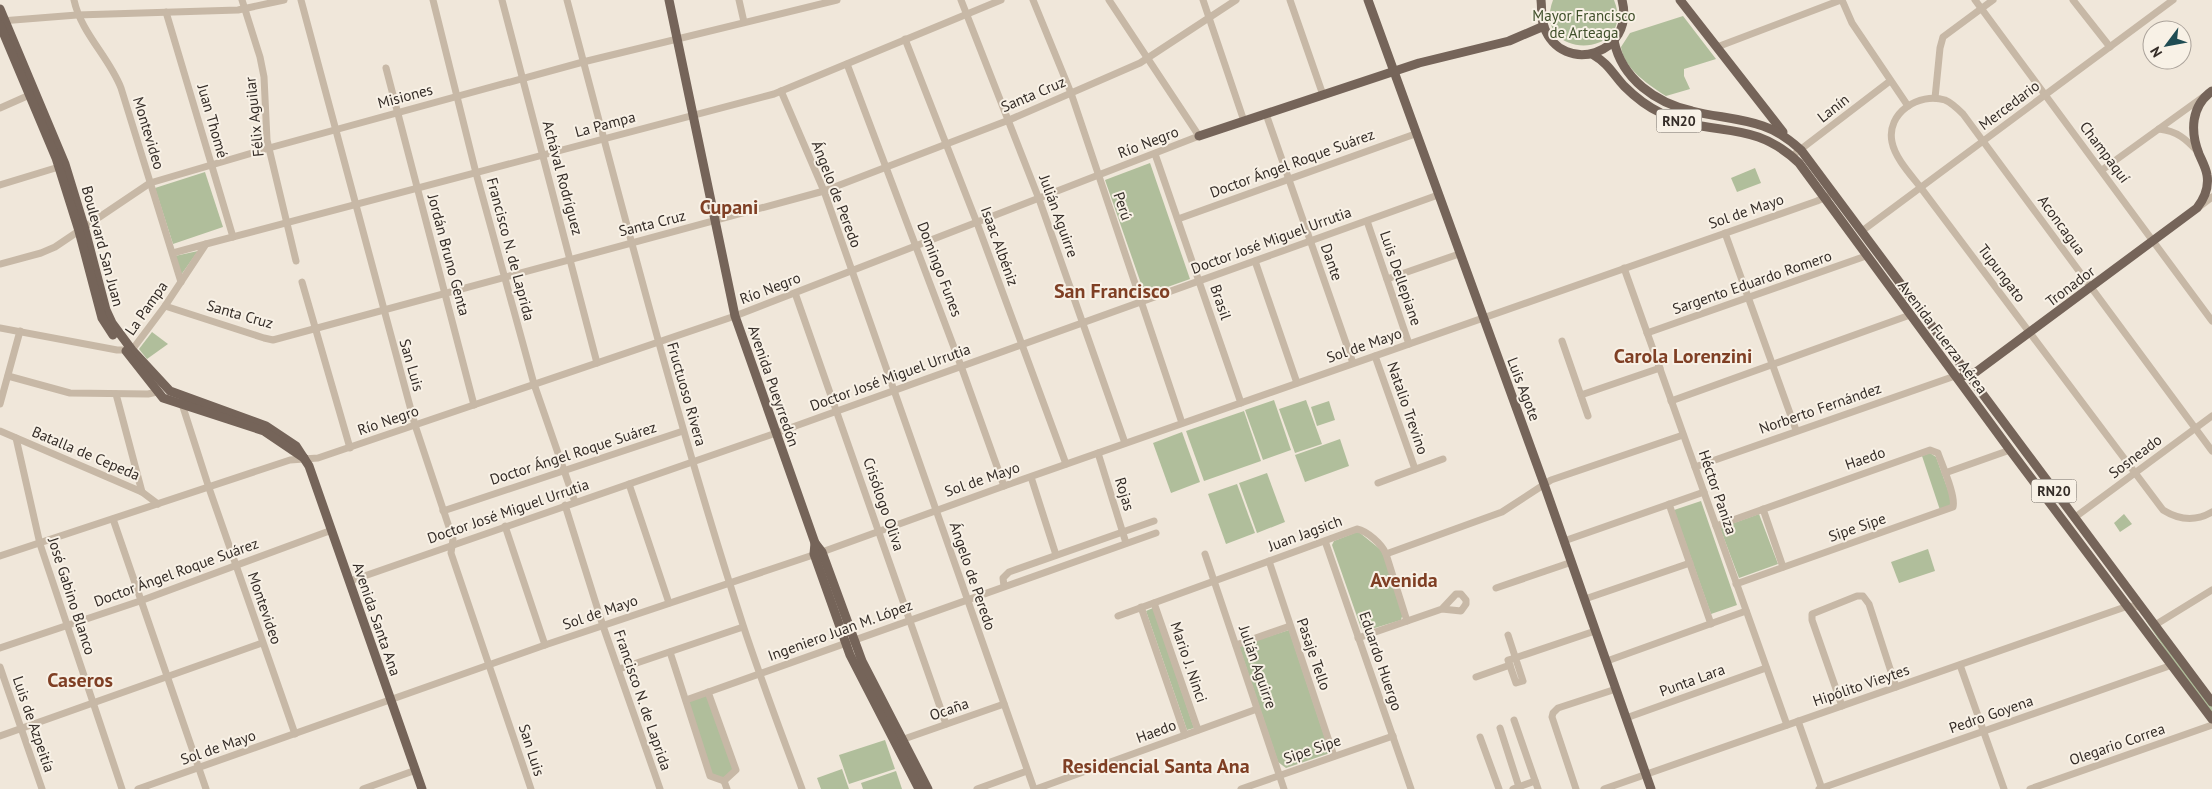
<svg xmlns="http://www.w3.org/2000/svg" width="2212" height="789" font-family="'PT Sans',sans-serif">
  <rect width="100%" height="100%" fill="#f0e7da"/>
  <g fill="#b0be9b">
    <path d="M1553 0H1614C1638 60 1530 61 1553 0Z"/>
    <path d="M1683 16 1716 59 1684 69V76L1690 89 1666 96C1649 85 1624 69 1621 47L1630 33Z"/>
    <polygon points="1150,163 1190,279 1145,295 1105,180"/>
    <polygon points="1755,168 1761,183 1737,192 1731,178"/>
    <polygon points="205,172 223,227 173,244 155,188"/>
    <polygon points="198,251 181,275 175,256"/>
    <polygon points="152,332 168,344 147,359 139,349"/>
    <polygon points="1274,400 1291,450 1263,460 1245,410"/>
    <polygon points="1306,400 1322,444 1295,453 1279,409"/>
    <polygon points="1329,401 1335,420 1317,426 1311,407"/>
    <polygon points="1244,411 1261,461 1204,481 1186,431"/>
    <polygon points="1182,432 1200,482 1171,493 1153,443"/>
    <polygon points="1340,439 1349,466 1305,482 1295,455"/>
    <polygon points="1930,453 1936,457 1952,501 1950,505 1940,510 1922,456"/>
    <polygon points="1267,473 1285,522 1257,533 1239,483"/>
    <polygon points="1237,484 1255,533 1226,544 1208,494"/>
    <polygon points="1701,501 1737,605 1711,614 1674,510"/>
    <polygon points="1759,514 1778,564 1739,578 1720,528"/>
    <polygon points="2124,514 2132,524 2120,532 2114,523"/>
    <polygon points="1357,532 1360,533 1386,554 1403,613 1401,620 1365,631 1361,628 1332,545 1334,541"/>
    <polygon points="1928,549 1935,571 1899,583 1891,562"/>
    <polygon points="1153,608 1194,728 1187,730 1146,611"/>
    <polygon points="2147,620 2212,702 2212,719 2146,621"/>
    <polygon points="1289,630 1330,753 1286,768 1278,762 1239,646"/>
    <polygon points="707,694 734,769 723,778 712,774 687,701"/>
    <polygon points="885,740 895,769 849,784 839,755"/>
    <polygon points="842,769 849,789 821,789 817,778"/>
    <polygon points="896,771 902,789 863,789 861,783"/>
  </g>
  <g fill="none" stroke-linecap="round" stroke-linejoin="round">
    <g stroke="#c7b8a6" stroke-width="7">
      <path d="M74 0C81 33 109 57 121 88L181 282"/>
      <polyline points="242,0 260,57 264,77 267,140 296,261"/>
      <polyline points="301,0 415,425 453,539 451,553 531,789"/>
      <polyline points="433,0 476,173 534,384 575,502"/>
      <polyline points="502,0 597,363"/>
      <path d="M567 0C623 209 676 419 743 625 761 680 782 735 802 789"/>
      <polyline points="739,0 744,22"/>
      <polyline points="961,0 1039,199 1125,443"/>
      <polyline points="1033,0 1071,93 1182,423"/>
      <polyline points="1203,0 1244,121"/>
      <polyline points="1290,0 1323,95"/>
      <polyline points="1842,0 1852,23 1908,106"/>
      <polyline points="1975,0 2212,321"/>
      <polyline points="2073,0 2110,47"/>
      <polyline points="166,12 233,237"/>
      <polyline points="1,21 77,15 238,10 284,0"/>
      <polyline points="905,39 977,223 1066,464"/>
      <polyline points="1717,47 1841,0"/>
      <polyline points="847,64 961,366 1004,486"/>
      <polyline points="386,68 474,405"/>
      <polyline points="781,91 824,191 1034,789"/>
      <polyline points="1935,98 1940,48 1943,37 1993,0"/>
      <polyline points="0,108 34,93"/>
      <polyline points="1266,114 1353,363"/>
      <path d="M2159 129C2177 131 2186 139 2198 152"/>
      <polyline points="1155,154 1241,403"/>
      <polyline points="1792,156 1890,81"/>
      <polyline points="2102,170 2203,97"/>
      <polyline points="0,185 62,166"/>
      <polyline points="2199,207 2212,197"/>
      <polyline points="1178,219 1415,134"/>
      <polyline points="1367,221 1409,344"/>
      <polyline points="1862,231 2173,0"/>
      <polyline points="1725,233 1796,430"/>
      <polyline points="173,253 206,244"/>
      <polyline points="1255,261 1297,383"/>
      <polyline points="0,264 41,253 55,247 150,183 269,148 583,62 837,0"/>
      <polyline points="1624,268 1787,725"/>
      <polyline points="1387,279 1459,254"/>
      <polyline points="302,282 350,448"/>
      <polyline points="795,293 946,724"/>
      <polyline points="165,306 264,338 273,340 824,191 1009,120 1140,63 1236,0"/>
      <polyline points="0,328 117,350 132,350 165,306 206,244 774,94 1001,0"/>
      <polyline points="1647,333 1866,256"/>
      <polyline points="1562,341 1588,416"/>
      <polyline points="1375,356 1415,469"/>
      <polyline points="8,376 70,393 148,394 157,392"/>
      <polyline points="116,394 142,492"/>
      <polyline points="1581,395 1660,368"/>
      <polyline points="1671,401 1910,315"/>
      <polyline points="0,404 20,331"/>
      <polyline points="182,404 209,488 295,734"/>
      <polyline points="0,431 142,492 158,504"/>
      <polyline points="16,438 40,544 122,789"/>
      <path d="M2212 451 1963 114C1958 109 1952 103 1945 100 1919 92 1886 113 1892 142 1895 158 1911 175 1921 188L2163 510C2179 520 2195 522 2212 512"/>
      <polyline points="1098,453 1126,543"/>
      <polyline points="1695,467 1955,376"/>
      <polyline points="1945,473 2010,450"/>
      <polyline points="1031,477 1056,555"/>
      <polyline points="1378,483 1443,459"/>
      <polyline points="629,484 669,603"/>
      <polyline points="1669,504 1711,624"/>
      <polyline points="565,505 603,626 660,789"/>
      <polyline points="1763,509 1783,567"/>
      <polyline points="443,511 683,431"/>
      <polyline points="2074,518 2212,416"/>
      <polyline points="113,519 206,789"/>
      <polyline points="505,526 545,645"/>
      <path d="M1716 526 1930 450 1938 453C1942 465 1956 496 1953 507L1736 584"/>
      <polyline points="1325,541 1411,789"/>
      <polyline points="1564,541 1704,492"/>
      <polyline points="1205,554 1284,789"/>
      <polyline points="1386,554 1407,621"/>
      <polyline points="0,556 290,460 318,458 735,316 1199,136 1109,0"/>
      <polyline points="1269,561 1334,756"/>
      <polyline points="350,581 776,433 1438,195"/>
      <polyline points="1004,586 1003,578 1009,572 1154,521"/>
      <polyline points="1496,588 1572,562"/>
      <polyline points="1585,599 1690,563"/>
      <polyline points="1154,603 1198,730"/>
      <polyline points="1141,607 1185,735"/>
      <path d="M1118 616 1357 529C1367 531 1382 544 1386 554L1502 512 1551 480 1683 435"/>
      <polyline points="2155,625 2212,590"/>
      <polyline points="1508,635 1523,681 1516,683 1508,660 1515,658 1595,631"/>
      <polyline points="1358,638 1442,609 1461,611 1466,604 1466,600 1461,594 1456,594 1442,609"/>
      <polyline points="1236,645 1290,626"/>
      <polyline points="0,648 140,601 332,530"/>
      <polyline points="670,652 710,776 724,781 736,770 708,692"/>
      <polyline points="1607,661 1746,611"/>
      <polyline points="1960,665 2004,789"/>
      <polyline points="0,667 42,789"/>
      <polyline points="619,669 743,627"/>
      <polyline points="1476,677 1510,665"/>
      <polyline points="686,700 1156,533"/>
      <polyline points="1842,706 1812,620 1812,614 1857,596 1863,596 1869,604 1896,687"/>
      <polyline points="1626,718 1766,668"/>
      <polyline points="1514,720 1538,789"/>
      <polyline points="1798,721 1822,789"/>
      <polyline points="1500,728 1519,787"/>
      <polyline points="0,736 262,643"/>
      <polyline points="1480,737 1499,789"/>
      <polyline points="904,739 1004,704"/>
      <polyline points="724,781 727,789"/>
      <polyline points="138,789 545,645 822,552 1004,486 1817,201 1834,193"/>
      <polyline points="363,789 416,770"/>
      <polyline points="977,789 1027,771"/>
      <polyline points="1036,789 1257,709"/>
      <polyline points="1241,789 1393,736"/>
      <polyline points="1513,789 1535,781"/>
      <polyline points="1576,789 1552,717 1553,713 1558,708 1616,689"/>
      <polyline points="1604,789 2128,606 2141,607"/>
      <polyline points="1819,789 2172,665"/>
      <polyline points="2030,789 2212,725"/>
    </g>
    <g stroke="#756459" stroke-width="9">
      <polyline points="669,0 735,316 815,543 822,552 862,661 928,789"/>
      <polyline points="1368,0 1544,484 1651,789"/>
      <path d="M1541 0C1542 9 1541 19 1544 27 1563 77 1636 54 1622 0"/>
      <polyline points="1680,0 1783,132"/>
      <polyline points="0,9 65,164 84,226 106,310 112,323 132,350 170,391 266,426 296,446 309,466 422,789"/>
      <polyline points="0,25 56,158 79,231 102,318 113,335"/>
      <path d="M1614 41C1622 79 1656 103 1692 111 1715 117 1740 118 1763 126 1778 131 1789 139 1801 150L2212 702"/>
      <path d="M1592 54C1610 65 1611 72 1624 86 1635 97 1648 107 1661 113 1712 139 1751 117 1799 163L2010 450 2212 719"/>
      <polyline points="1199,136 1419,63 1509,41 1544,26"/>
      <polyline points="126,351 163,398 264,431 304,458"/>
      <path d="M1963 376 1976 372 2197 208C2204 199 2209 187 2207 175 2206 168 2202 161 2199 154 2190 131 2191 106 2212 91"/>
      <polyline points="815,543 814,554 850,655 919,789"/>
    </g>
  </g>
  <g text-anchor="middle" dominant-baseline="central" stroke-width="4" stroke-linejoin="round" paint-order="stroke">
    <g fill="#f8f1e6" stroke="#6f6760" stroke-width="1">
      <rect x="1656.5" y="109.5" width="45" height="23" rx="4"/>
      <rect x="2031.5" y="479.5" width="45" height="23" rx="4"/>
    </g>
    <g font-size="14" font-weight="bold" fill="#342c27">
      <text x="1679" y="121">RN20</text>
      <text x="2054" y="491">RN20</text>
    </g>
    <g font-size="15" fill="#41512c" stroke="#f8f1e6">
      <text x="1584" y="15">Mayor Francisco<tspan x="1584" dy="17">de Arteaga</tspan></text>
    </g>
    <g font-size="15" fill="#342c27" stroke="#f8f1e6">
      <text transform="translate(1033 94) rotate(-23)">Santa Cruz</text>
      <text transform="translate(405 96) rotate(-15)">Misiones</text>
      <text transform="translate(2009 105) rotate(-37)">Mercedario</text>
      <text transform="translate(1833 108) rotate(-38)">Lanín</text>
      <text transform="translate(254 117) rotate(-96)">Félix Aguilar</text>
      <text transform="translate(213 121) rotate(74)">Juan Thomé</text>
      <text transform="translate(605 124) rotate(-15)">La Pampa</text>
      <text transform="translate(149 133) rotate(73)">Montevideo</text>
      <text transform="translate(1148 142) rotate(-21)">Río Negro</text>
      <text transform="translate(2105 152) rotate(53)">Champaquí</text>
      <text transform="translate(1292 163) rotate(-20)">Doctor Ángel Roque Suárez</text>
      <text transform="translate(563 178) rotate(75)">Achával Rodríguez</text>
      <text transform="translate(837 194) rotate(69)">Ángelo de Peredo</text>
      <text transform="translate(1123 206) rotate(71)">Perú</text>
      <text transform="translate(1746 211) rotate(-19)">Sol de Mayo</text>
      <text transform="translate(1059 216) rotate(70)">Julián Aguirre</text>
      <text transform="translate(652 223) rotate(-14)">Santa Cruz</text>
      <text transform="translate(2062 225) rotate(54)">Aconcagua</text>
      <text transform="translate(1271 240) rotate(-20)">Doctor José Miguel Urrutia</text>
      <text transform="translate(103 246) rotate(75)">Boulevard San Juan</text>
      <text transform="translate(1000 246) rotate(70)">Isaac Albéniz</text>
      <text transform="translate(511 249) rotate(75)">Francisco N. de Laprida</text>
      <text transform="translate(449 255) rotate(75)">Jordán Bruno Genta</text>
      <text transform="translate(1332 262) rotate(71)">Dante</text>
      <text transform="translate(940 269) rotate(69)">Domingo Funes</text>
      <text transform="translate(2002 273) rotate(53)">Tupungato</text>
      <text transform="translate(1401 278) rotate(71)">Luis Dellepiane</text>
      <text transform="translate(1752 282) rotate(-19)">Sargento Eduardo Romero</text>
      <text transform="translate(2070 286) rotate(-37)">Tronador</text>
      <text transform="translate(770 288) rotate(-21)">Río Negro</text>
      <text transform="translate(1221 302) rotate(71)">Brasil</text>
      <text transform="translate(146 308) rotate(-55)">La Pampa</text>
      <text transform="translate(240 314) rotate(16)">Santa Cruz</text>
      <text transform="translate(1943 337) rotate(53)">Avenida Fuerza Aérea</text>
      <text transform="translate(1364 345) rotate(-19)">Sol de Mayo</text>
      <text transform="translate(412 365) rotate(74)">San Luis</text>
      <text transform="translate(890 377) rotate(-20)">Doctor José Miguel Urrutia</text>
      <text transform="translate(774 386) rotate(71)">Avenida Pueyrredón</text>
      <text transform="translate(1524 389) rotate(69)">Luis Agote</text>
      <text transform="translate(687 394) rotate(74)">Fructuoso Rivera</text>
      <text transform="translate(1408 408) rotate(71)">Natalio Trevino</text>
      <text transform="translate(1820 408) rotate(-19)">Norberto Fernández</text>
      <text transform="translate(388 420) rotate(-19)">Río Negro</text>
      <text transform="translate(86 453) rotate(23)">Batalla de Cepeda</text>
      <text transform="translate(573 453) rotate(-18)">Doctor Ángel Roque Suárez</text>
      <text transform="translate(2135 456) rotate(-37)">Sosneado</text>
      <text transform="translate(1865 458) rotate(-19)">Haedo</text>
      <text transform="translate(982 479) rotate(-19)">Sol de Mayo</text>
      <text transform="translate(1718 492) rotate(71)">Héctor Paniza</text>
      <text transform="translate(1125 494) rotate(73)">Rojas</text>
      <text transform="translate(884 504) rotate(71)">Crisólogo Oliva</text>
      <text transform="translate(508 511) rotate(-19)">Doctor José Miguel Urrutia</text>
      <text transform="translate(1857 527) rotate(-19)">Sipe Sipe</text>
      <text transform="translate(1305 533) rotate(-20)">Juan Jagsich</text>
      <text transform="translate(176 572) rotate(-20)">Doctor Ángel Roque Suárez</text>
      <text transform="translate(973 576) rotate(71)">Ángelo de Peredo</text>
      <text transform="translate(72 596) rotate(72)">José Gabino Blanco</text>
      <text transform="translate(265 608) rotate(71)">Montevideo</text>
      <text transform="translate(600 612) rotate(-19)">Sol de Mayo</text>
      <text transform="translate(377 619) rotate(71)">Avenida Santa Ana</text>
      <text transform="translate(840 630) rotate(-20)">Ingeniero Juan M. López</text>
      <text transform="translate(1314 654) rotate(71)">Pasaje Tello</text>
      <text transform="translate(1381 661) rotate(71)">Eduardo Huergo</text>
      <text transform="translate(1189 662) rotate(71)">Mario J. Ninci</text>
      <text transform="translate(1258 667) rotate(71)">Julián Aguirre</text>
      <text transform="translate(1692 680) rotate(-20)">Punta Lara</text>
      <text transform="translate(1861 685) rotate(-19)">Hipólito Vieytes</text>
      <text transform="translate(643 700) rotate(71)">Francisco N. de Laprida</text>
      <text transform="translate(949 709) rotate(-19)">Ocaña</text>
      <text transform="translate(1991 714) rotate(-19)">Pedro Goyena</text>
      <text transform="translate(34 724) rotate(71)">Luis de Azpeitía</text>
      <text transform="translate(1156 731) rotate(-20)">Haedo</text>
      <text transform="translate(2117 744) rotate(-19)">Olegario Correa</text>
      <text transform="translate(218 747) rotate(-19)">Sol de Mayo</text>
      <text transform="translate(1312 749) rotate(-19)">Sipe Sipe</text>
      <text transform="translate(532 750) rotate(72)">San Luis</text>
    </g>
    <g font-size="20" font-weight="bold" fill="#7f3f24" stroke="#f8f1e6">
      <text x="729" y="207">Cupani</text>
      <text x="1112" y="291">San Francisco</text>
      <text x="1683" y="356">Carola Lorenzini</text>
      <text x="1404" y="580">Avenida</text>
      <text x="80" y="680">Caseros</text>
      <text x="1156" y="766">Residencial Santa Ana</text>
    </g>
  </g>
  <g transform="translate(2167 45) rotate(238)"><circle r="24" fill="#f8f1e6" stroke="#aaa29a"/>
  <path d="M0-4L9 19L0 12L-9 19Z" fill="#1f4c53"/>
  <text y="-8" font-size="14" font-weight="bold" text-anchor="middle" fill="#342c27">N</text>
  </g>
</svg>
